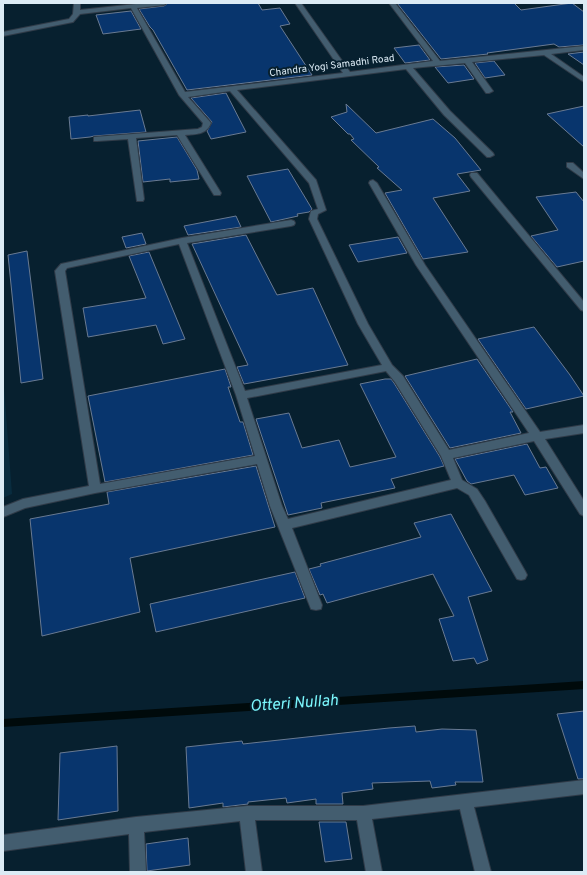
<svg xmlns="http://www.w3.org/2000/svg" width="587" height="875" font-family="Overpass,sans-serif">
  <rect width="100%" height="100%" fill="#07202f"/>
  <polygon fill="#092c3f" points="3,374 12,494 3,498"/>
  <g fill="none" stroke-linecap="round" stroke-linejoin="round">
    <polygon fill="#000a0b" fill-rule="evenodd" points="584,681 584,689 3,727 3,719"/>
  </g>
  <g fill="#08356d" stroke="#697a92">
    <polygon points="168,3 258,3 262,10 280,8 290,24 280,26 312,75 187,90 153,30 150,27 139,9 164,6"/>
    <polygon points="397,3 514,3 521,10 572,3 584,12 584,45 559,47 554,44 487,53 488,54 441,59"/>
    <polygon points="131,11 141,29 103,34 96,15"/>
    <polygon points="419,45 430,60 405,63 394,48"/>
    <polygon points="584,52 584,65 568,54"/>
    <polygon points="494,61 505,75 485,78 475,63"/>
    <polygon points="464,65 474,79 448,83 435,67"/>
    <polygon points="226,93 246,132 211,139 207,131 212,122 191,98"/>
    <polygon points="346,104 376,133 433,119 455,138 481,170 457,174 470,191 433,198 468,252 423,259 385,193 402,190 377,168 379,167 351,140 354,139 350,134 348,134 331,117 347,112"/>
    <polygon points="584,106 584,147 547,114"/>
    <polygon points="140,110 146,132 94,136 90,137 71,139 69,117 88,115 88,116"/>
    <polygon points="177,137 197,170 199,179 170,182 170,179 143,182 138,141"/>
    <polygon points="288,169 312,209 309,212 297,214 298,216 271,222 247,176"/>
    <polygon points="576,192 584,202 584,261 557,267 531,236 558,230 536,197"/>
    <polygon points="236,216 241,227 188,235 184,226"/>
    <polygon points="142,233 146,244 126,248 122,237"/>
    <polygon points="246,235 277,295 313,288 348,365 244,384 237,367 248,365 192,244"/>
    <polygon points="398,237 407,253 358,262 349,245"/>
    <polygon points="27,251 43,379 21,383 8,255"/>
    <polygon points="149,252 185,339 163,344 156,325 88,337 83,308 146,298 129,256"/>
    <polygon points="534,327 570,375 584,396 526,409 478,339"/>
    <polygon points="477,359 513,412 510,412 521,433 450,448 405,376"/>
    <polygon points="225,369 231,387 228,387 240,422 243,422 253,455 105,482 88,396"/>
    <polygon points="385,379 391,379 394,383 440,457 444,466 391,479 395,488 321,503 322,508 288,515 256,419 289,413 302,448 339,440 350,467 396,457 360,384"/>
    <polygon points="527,444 540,468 546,467 558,488 525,495 514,475 471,484 467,481 455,459"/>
    <polygon points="256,466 275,527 130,558 140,612 42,636 30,519 109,504 107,492"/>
    <polygon points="451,514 492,591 468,597 488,660 477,664 474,658 453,661 439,619 454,616 433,574 327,603 323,594 320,595 309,569 321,566 320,564 421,537 414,523"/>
    <polygon points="295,572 305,598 156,632 150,604"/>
    <polygon points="584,711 584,779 578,779 557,714"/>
    <polygon points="415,726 416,732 442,729 476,730 483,782 455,782 456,785 432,788 430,781 372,783 373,789 342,793 343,804 316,804 316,799 287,803 286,798 248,802 248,804 223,807 223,803 189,808 186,747 242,741 243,744 389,728"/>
    <polygon points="117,746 118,811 58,820 60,753"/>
    <polygon points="319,822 346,822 352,859 325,862"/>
    <polygon points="188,838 190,865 147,871 146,844"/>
  </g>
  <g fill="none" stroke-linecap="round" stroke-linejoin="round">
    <g stroke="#303b48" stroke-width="2">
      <g id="minor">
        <path d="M74 3H80V10L145 3H167L164 5 137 8 185 92 343 73 295 3H301L350 72 433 61 389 3H395L440 61 584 46V50L551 54 584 77V82L544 55 472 62 493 91 489 93H486L465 63 413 68 450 111 493 153 494 155 490 157H487L444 115 406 69 237 90 316 180 326 210 318 214 317 219 368 324 392 365 403 376 449 450 529 433 416 265 369 183 370 181 373 180 377 183 425 265 540 432 584 425V433L545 439 584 501V516L580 514 534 441 453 458 462 480 477 489 485 501 525 571 527 575 525 579 521 580 517 579 469 495 457 488 292 528 322 605 321 609 316 610 311 609 270 506 257 464 95 493 25 508 3 517V507L23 499 89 486 55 271 61 264 182 238 291 220 294 221 295 223 294 225 291 226 187 243 245 391 382 365 358 324 309 219 311 211 318 209 309 183 230 91 188 97 211 123C206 135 196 134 185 135L221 193 220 195H214L177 135 136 138 144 199 143 201H137L128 139 97 141H94V137L198 129 202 127 203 123 179 95 131 8 80 14 73 22 3 36V32L69 19 73 14ZM179 244 236 395 255 456 100 484 65 271 67 268ZM386 371 395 382 441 456 451 480 288 519 282 506 247 398Z"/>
        <polygon points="567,163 573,163 584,173 584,179 567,167"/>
        <polygon points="471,173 477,173 584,302 584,311 581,310 471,177 470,175"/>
        <polygon points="584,780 584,794 474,807 491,872 475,872 460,809 372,819 382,872 366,872 357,820 255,820 262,872 246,872 240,821 144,832 146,872 130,872 129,834 3,851 3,835 136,817 247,806 363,806"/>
      </g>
    </g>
    <use href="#minor" fill="#435d6f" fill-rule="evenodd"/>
  </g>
  <g text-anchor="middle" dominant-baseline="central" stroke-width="4" stroke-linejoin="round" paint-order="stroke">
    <g font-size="10" fill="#dcebf5" stroke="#07202f">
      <text transform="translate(332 66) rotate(-7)">Chandra Yogi Samadhi Road</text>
    </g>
    <g font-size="16" font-style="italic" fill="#7bf7fd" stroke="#07202f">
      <text transform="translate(294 704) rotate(-4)">Otteri Nullah</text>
    </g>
  </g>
  <rect width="587" height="875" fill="none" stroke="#dcebf5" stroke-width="8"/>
</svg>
